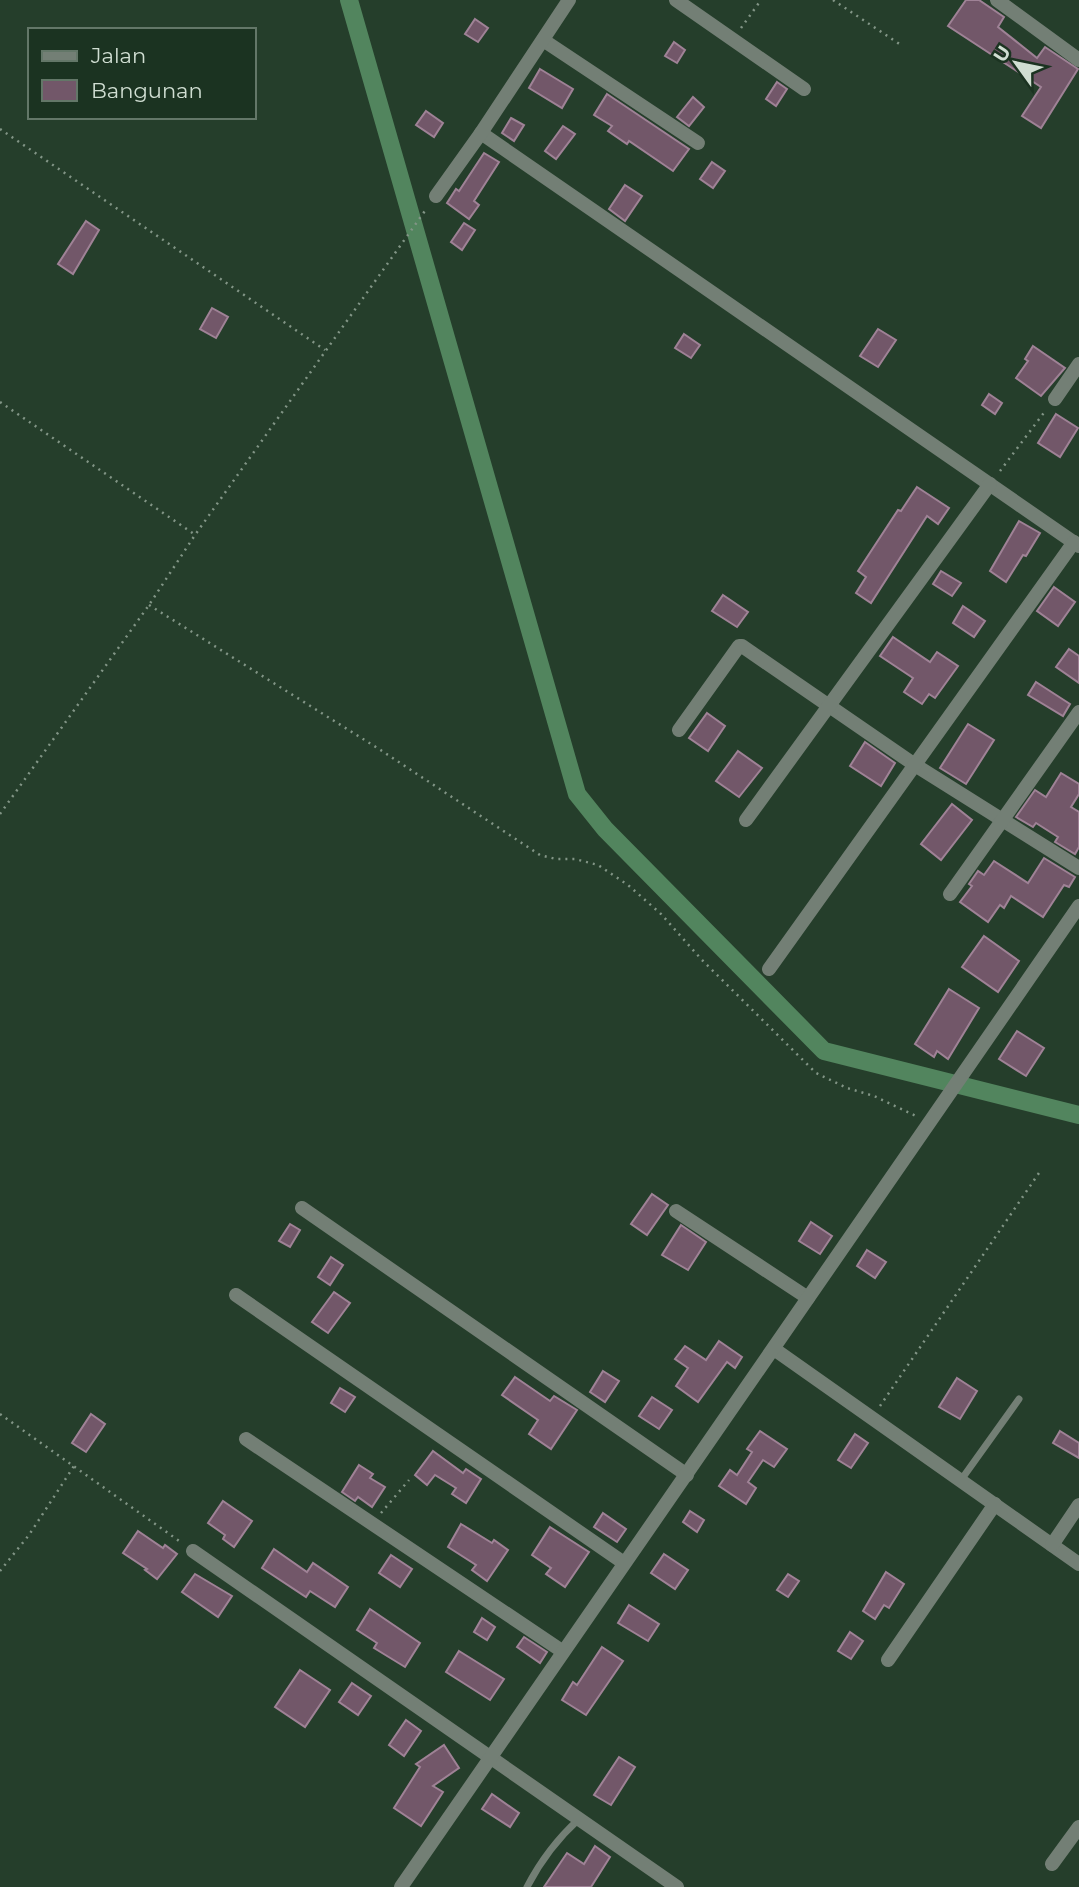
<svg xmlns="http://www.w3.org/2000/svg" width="1079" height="1887" font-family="Montserrat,sans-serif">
  <rect width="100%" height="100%" fill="#253e2b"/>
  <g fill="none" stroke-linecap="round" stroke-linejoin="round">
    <polyline stroke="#52855e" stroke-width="18" points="349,0 577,794 605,829 824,1051 1079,1115"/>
  </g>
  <g fill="#725769" stroke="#9f8296" stroke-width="2">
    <polygon points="966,0 979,0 1004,17 998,27 1037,58 1045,47 1078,69 1041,128 1022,116 1041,87 948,26"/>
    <polygon points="475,19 488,28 478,42 465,34"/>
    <polygon points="674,42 685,50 677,63 665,56"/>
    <polygon points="540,69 573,89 562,108 529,88"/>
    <polygon points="777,82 787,89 776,106 766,99"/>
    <polygon points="607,94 689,149 673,171 629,141 627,144 608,131 612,126 594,115"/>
    <polygon points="693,97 704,107 689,126 677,117"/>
    <polygon points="426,111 443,123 434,137 416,125"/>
    <polygon points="511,118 524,125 514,141 502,133"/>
    <polygon points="563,126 575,134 556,159 545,151"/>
    <polygon points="484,153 499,162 474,201 479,205 469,219 447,203 456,189 459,191"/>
    <polygon points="712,162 725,171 713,188 700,179"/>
    <polygon points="625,185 642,196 625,221 609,209"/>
    <polygon points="86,221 99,230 73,274 58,264"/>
    <polygon points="464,223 475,230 462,250 451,242"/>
    <polygon points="212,308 228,317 216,338 200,329"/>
    <polygon points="878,329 896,340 878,367 860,356"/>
    <polygon points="684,334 700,345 691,358 675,348"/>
    <polygon points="1033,346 1065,368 1041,396 1016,378 1028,361 1025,359"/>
    <polygon points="989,394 1002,403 995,414 982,405"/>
    <polygon points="1056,414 1078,428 1060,457 1038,443"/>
    <polygon points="917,487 949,508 938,524 927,516 871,603 856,593 866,577 858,571 898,510 901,511"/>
    <polygon points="1019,521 1040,533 1026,556 1023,555 1006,582 990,571"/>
    <polygon points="941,571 961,583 952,596 933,584"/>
    <polygon points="1054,587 1075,602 1058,626 1037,611"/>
    <polygon points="723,595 748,612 737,627 712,611"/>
    <polygon points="963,606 985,621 974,637 953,623"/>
    <polygon points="893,637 930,662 937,652 958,666 935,698 929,694 922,704 904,692 913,678 880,656"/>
    <polygon points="1069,649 1079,656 1079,683 1056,667"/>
    <polygon points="1036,682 1070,704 1063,716 1028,695"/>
    <polygon points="707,713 725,726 708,751 689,738"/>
    <polygon points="968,724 994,740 966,784 940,768"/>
    <polygon points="865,742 895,763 881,786 850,766"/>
    <polygon points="738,751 762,768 739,797 716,781"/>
    <polygon points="1061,773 1079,784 1079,794 1071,807 1079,812 1079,847 1075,854 1055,842 1058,837 1036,823 1033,827 1016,817 1035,790 1046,797"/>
    <polygon points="952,804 972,820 941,860 921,844"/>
    <polygon points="1044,858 1075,877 1069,887 1064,885 1043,917 1011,896 1004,908 1000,905 988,922 960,902 972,886 969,884 978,871 984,875 994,861 1028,883"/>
    <polygon points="984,936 1019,961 998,992 962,967"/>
    <polygon points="949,989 979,1008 948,1059 937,1051 934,1057 915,1044"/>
    <polygon points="1017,1031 1044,1048 1026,1076 999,1059"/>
    <polygon points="652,1194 668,1205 647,1235 631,1224"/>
    <polygon points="811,1222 832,1236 820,1254 799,1241"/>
    <polygon points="290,1224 300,1230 290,1247 279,1241"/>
    <polygon points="681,1225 706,1242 688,1270 662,1255"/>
    <polygon points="867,1250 886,1262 875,1278 857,1266"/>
    <polygon points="331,1257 343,1265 330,1285 318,1277"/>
    <polygon points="334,1292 350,1303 328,1333 312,1322"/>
    <polygon points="719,1341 742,1357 735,1368 727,1362 698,1402 676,1386 688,1368 675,1359 685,1346 706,1360"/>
    <polygon points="603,1371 619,1381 605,1402 590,1392"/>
    <polygon points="515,1377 550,1401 554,1396 577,1410 551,1449 529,1434 538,1420 502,1395"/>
    <polygon points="957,1378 977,1391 960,1419 939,1407"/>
    <polygon points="340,1388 355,1397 345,1412 331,1403"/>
    <polygon points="652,1397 672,1410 659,1429 639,1416"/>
    <polygon points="91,1414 105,1424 86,1452 72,1443"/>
    <polygon points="760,1431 787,1449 774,1467 763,1460 748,1482 756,1488 746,1504 719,1486 730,1470 737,1475 752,1452 747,1449"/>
    <polygon points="1060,1431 1079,1443 1079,1458 1053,1443"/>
    <polygon points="855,1434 868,1443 851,1468 838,1460"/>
    <polygon points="433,1451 463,1473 466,1469 481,1479 466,1503 452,1494 456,1488 435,1475 427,1485 415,1475"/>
    <polygon points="359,1465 373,1474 370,1478 385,1487 372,1507 358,1497 355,1501 342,1492"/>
    <polygon points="223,1501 252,1521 234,1547 223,1539 225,1535 208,1523"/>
    <polygon points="690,1511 704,1520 697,1532 683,1522"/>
    <polygon points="603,1513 626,1529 617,1542 594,1527"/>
    <polygon points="461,1524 492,1543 494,1540 508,1550 487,1581 472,1570 476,1565 448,1547"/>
    <polygon points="550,1527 589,1552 565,1587 546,1574 551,1568 532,1555"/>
    <polygon points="138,1531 163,1548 165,1545 177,1554 157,1579 145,1570 147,1569 123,1553"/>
    <polygon points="274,1549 307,1572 313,1563 348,1587 335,1607 310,1591 306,1597 262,1568"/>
    <polygon points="664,1554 688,1570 675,1589 651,1573"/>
    <polygon points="391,1555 412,1569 400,1587 379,1573"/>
    <polygon points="886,1572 904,1584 889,1608 884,1605 875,1619 863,1611"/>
    <polygon points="195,1574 232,1596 218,1617 182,1592"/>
    <polygon points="788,1574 799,1581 788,1597 777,1590"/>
    <polygon points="629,1605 659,1624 648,1641 618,1623"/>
    <polygon points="370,1609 420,1643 405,1667 374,1648 377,1643 357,1630"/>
    <polygon points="482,1618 495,1627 487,1640 474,1632"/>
    <polygon points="850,1632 863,1641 851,1659 838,1651"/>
    <polygon points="524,1637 547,1652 540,1663 517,1647"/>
    <polygon points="602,1647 623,1661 586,1715 562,1700 573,1682 577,1685"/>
    <polygon points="459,1651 504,1679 490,1700 446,1672"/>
    <polygon points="300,1670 330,1690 305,1727 275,1707"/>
    <polygon points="352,1683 371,1696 358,1715 339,1702"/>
    <polygon points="406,1720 421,1731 404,1756 389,1745"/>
    <polygon points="444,1745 459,1768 433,1786 443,1792 421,1826 394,1808 420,1767 416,1764"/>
    <polygon points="619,1757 635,1767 611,1805 594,1795"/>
    <polygon points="492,1794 519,1813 510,1827 482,1809"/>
    <polygon points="595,1846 610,1857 591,1887 544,1887 567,1853 584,1864"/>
  </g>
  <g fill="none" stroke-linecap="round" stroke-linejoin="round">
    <g stroke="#829586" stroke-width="2.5" stroke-dasharray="2 5" stroke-linecap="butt">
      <polyline points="833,0 901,45"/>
      <polyline points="741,28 761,0"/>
      <polyline points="0,129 325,350"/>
      <polyline points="0,402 194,534"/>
      <polyline points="1000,471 1046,410"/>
      <polyline points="149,605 379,749 540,855 556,859 575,859 598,865 628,885 661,914 702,960 816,1073 847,1088 874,1096 916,1116"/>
      <polyline points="0,814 149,605 195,535 427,208"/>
      <polyline points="880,1406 1041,1170"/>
      <polyline points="0,1414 182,1543"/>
      <polyline points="381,1513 409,1480"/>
      <polyline points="0,1571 29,1535 74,1466"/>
    </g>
    <g stroke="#737f75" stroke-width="7">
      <polyline points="961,1480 1019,1399"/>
      <path d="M527 1887C541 1860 557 1839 579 1819"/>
    </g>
    <g stroke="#737f75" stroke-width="14">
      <polyline points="676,0 804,89"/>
      <polyline points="997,0 1079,60"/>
      <polyline points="543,40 698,143"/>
      <polyline points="481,133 1079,546"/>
      <polyline points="436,196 481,133 569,0"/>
      <polyline points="1055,399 1079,364"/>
      <polyline points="679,730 739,646 742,646 915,765 1079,868"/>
      <polyline points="746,820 990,484"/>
      <polyline points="950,894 1079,712"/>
      <polyline points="769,969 1074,542"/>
      <polyline points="302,1208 687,1475"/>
      <polyline points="676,1211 808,1298"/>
      <polyline points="236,1295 624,1563"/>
      <polyline points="774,1349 1079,1564"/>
      <polyline points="246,1439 562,1651"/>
      <polyline points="1052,1545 1079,1505"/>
      <polyline points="193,1551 677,1887"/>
      <polyline points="888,1660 995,1504"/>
      <polyline points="1052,1864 1079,1827"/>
      <polyline points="401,1887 1079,906"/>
    </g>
  </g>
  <rect x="28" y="28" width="228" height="91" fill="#1b3321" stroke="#637768" stroke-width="2"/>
  <rect x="42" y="51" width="35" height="10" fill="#737f75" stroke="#637768" stroke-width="2"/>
  <text x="91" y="63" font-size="21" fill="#d0ded2">Jalan</text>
  <rect x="42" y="80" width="35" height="21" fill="#725769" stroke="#637768" stroke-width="2"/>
  <text x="91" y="98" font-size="21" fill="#d0ded2">Bangunan</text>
  <g transform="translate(1016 63) rotate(303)" stroke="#1b3321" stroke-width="5" paint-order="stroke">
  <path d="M0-5L12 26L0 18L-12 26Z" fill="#d0ded2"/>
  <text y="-10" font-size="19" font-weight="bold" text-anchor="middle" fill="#d0ded2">U</text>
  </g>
</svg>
